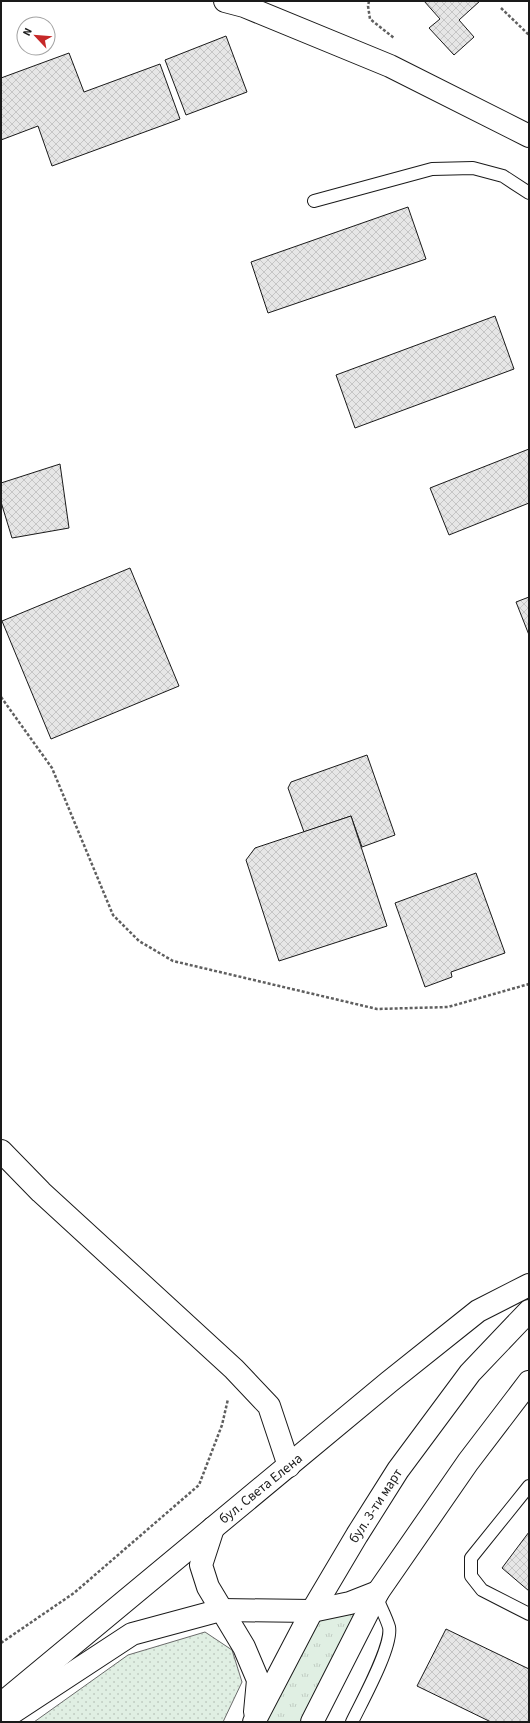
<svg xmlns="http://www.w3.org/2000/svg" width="530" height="1723" font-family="'Source Sans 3',sans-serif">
  <defs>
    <pattern id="grass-tufts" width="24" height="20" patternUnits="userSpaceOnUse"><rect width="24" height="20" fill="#e0efe3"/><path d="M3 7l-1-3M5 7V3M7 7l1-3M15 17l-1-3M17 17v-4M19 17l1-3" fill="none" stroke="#c0ccc2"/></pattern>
    <pattern id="park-dots" width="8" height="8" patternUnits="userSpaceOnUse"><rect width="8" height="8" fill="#e0efe3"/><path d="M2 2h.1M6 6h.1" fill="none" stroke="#c0ccc2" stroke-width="1.8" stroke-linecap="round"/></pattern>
    <pattern id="building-cross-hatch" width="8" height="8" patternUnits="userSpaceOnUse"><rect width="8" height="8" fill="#e6e6e6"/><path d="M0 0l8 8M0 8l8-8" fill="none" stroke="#c5c5c5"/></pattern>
  </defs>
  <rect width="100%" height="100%" fill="#fff"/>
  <polygon fill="url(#grass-tufts)" stroke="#6a6a6a" points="380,1592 317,1722 257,1722 312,1611"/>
  <polygon fill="url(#park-dots)" stroke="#6a6a6a" points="205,1632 232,1650 242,1682 223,1722 34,1722 128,1655"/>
  <g fill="url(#building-cross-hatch)" stroke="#1a1a1a">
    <polygon points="424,1 480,1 459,20 474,37 454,55 429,28 440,19"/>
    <polygon points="226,36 247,92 186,115 165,60"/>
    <polygon points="69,53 84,92 160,64 180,119 52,166 38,126 1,140 1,78"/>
    <polygon points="408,207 426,259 268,313 251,262"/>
    <polygon points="495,316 514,369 355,428 336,375"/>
    <polygon points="529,449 529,503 449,535 430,488"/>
    <polygon points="60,464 69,528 12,538 1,502 1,483"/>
    <polygon points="130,568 179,686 51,739 2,621"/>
    <polygon points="529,597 529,635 516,602"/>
    <polygon points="367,755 395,835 362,847 351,816 304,832 288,788 291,782"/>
    <polygon points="351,816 387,926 279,961 246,860 255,848"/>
    <polygon points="476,873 505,953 451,972 452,977 425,987 395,903"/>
    <polygon points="529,1532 529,1591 502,1568"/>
    <polygon points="446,1629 529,1669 529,1722 491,1722 417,1686"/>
  </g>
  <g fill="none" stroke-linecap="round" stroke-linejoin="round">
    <g stroke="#1a1a1a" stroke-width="14">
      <g id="service">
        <polyline points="314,201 432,169 473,168 503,176 529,193"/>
        <polyline points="529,1486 471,1558 471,1576 482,1590 529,1614"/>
        <path d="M352 1722C361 1703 393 1646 389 1627 386 1617 380 1606 376 1596"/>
      </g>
    </g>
    <g stroke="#1a1a1a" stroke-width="24">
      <g id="minor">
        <polyline points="225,1 244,6 390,66 529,136"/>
        <polyline points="1,1151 41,1192 234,1369 269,1406 289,1466"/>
      </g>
    </g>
    <g stroke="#1a1a1a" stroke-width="24">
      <g id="tertiary">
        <polyline points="213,1528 201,1565 208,1587 244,1647 258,1680 255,1712"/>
        <polyline points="1,1704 389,1382 478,1311 529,1285"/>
        <polyline points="1,1720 132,1634 221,1610 312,1611 350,1603 378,1592"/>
        <polyline points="254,1722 312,1611 357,1535 398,1470 470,1373 529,1311"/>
        <polyline points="312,1722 378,1592 468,1462 529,1382"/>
      </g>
    </g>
    <g stroke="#5f5f5f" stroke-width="2.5" stroke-dasharray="3 2" stroke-linecap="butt">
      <polyline points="369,1 368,6 370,19 394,38"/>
      <polyline points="501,8 529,35"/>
      <polyline points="1,697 52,768 113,915 139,941 173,961 377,1009 448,1007 529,984"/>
      <polyline points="1,1643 74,1593 199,1485 222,1425 228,1399"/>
    </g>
    <use href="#service" stroke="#fff" stroke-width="12"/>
    <use href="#minor" stroke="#fff" stroke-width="22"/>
    <use href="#tertiary" stroke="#fff" stroke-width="22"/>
  </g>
  <g text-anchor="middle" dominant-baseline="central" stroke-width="3" stroke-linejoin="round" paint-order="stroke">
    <g font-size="14" fill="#1a1a1a" stroke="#fff">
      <text transform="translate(261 1489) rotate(-39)">бул. Света Елена</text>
      <text transform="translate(376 1506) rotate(-57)">бул. 3-ти март</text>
    </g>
  </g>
  <rect width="530" height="1723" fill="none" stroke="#1a1a1a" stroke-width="4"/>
  <g transform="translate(36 36) rotate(296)"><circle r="19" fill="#ffffff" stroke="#a3a3a3"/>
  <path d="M0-3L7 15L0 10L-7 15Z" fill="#c62828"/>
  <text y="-6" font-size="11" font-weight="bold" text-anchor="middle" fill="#1a1a1a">N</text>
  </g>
</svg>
